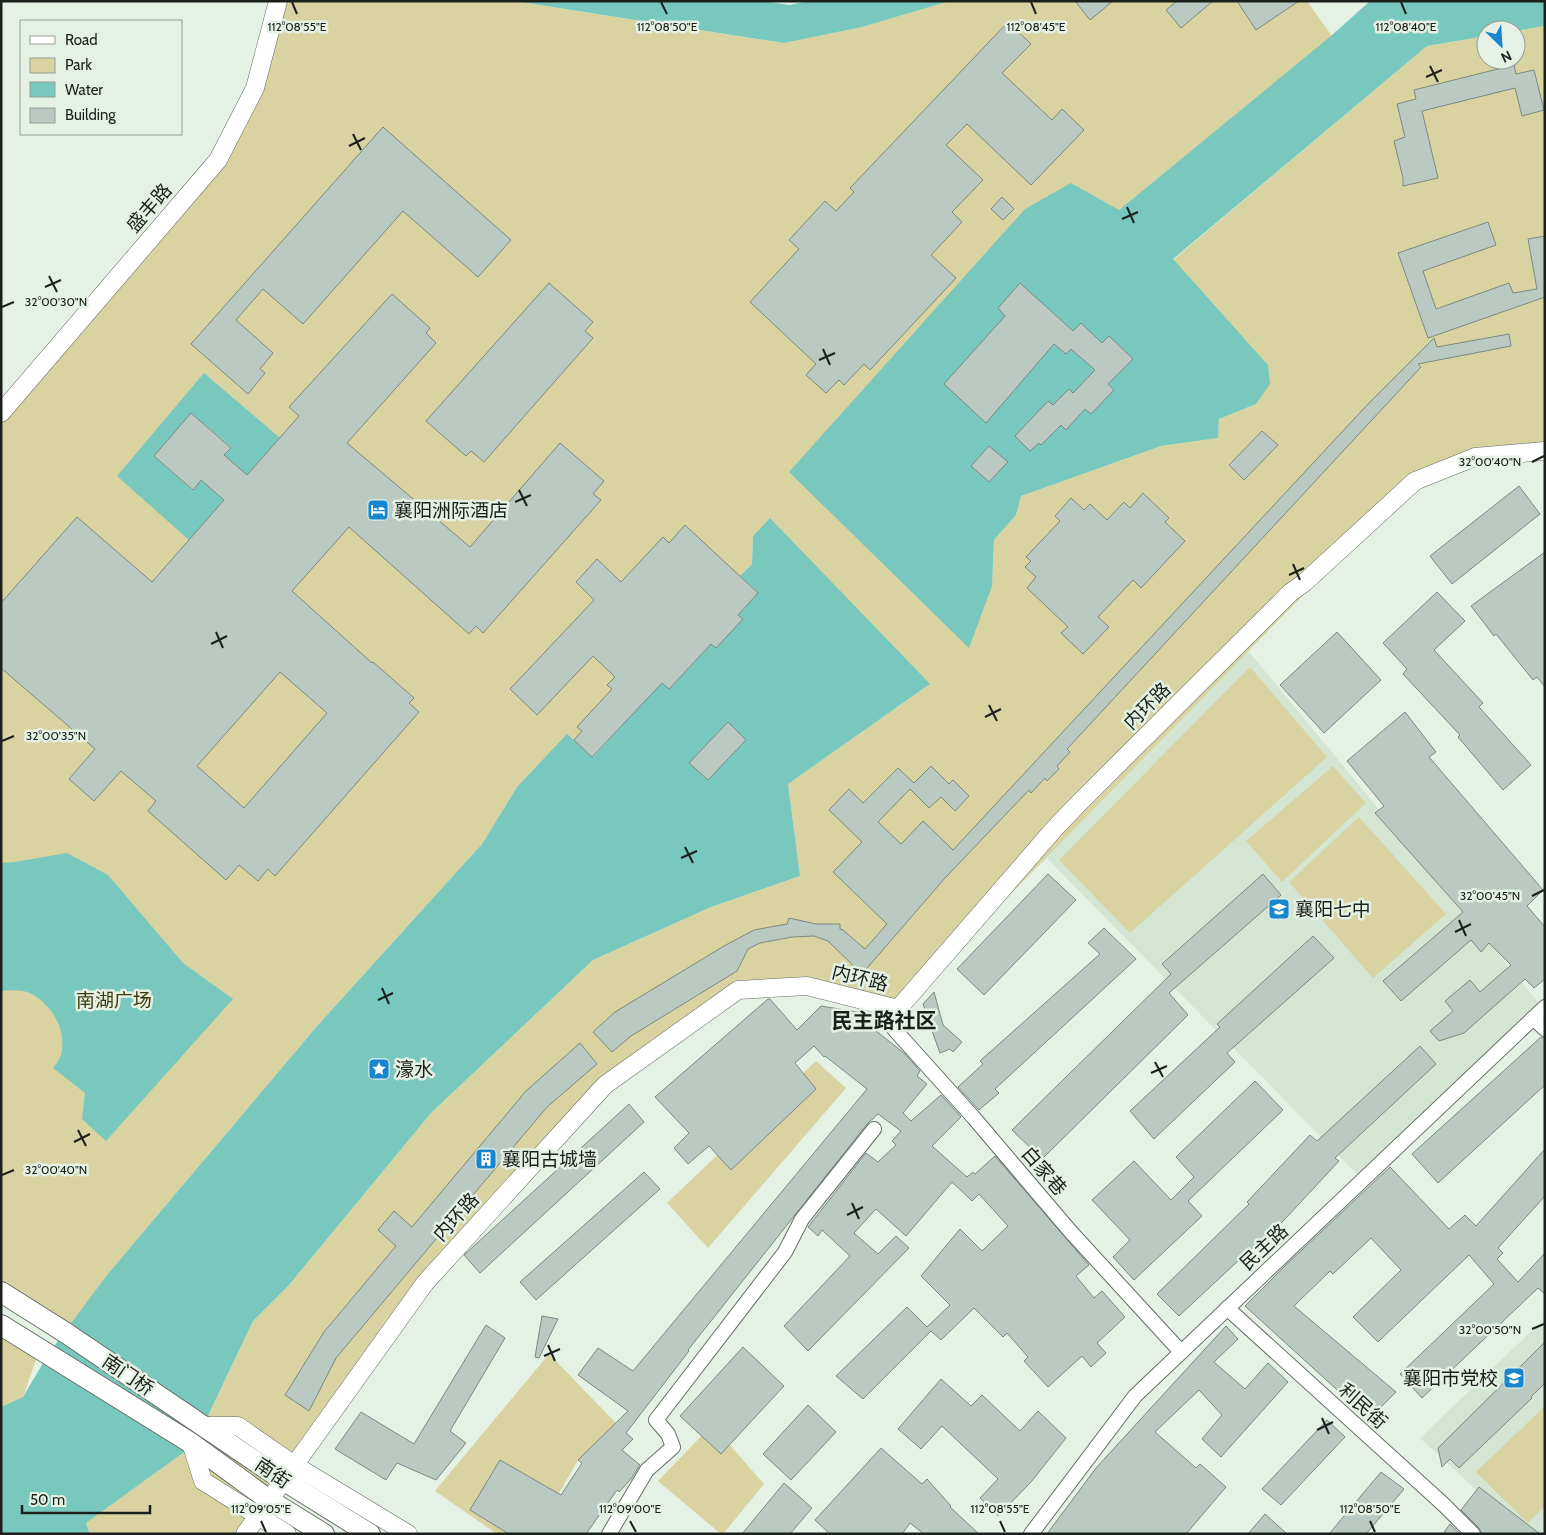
<svg xmlns="http://www.w3.org/2000/svg" width="1546" height="1535" font-family="Cabin,'Noto Sans SC',sans-serif">
  <rect width="100%" height="100%" fill="#e5f1e5"/>
  <g fill="#d4e5d3">
    <polygon points="1241,642 1543,1008 1545,1007 1545,1029 1533,1019 1363,1180 1038,849"/>
    <polygon points="1545,1318 1545,1534 1524,1534 1420,1438"/>
  </g>
  <g fill="#d8d3a1">
    <polygon points="278,1 513,1 784,43 862,27 950,1 1307,1 1332,36 1119,210 790,472 887,567 992,586 994,540 1016,515 1021,496 1161,446 1218,438 1219,419 1256,404 1268,365 1173,260 1427,46 1486,36 1486,60 1516,60 1516,31 1545,26 1545,451 1475,457 1415,481 898,1009 807,986 738,990 605,1085 425,1283 245,1534 90,1534 86,1523 194,1445 253,1321 289,1285 431,1113 593,960 711,907 800,876 788,784 929,685 770,518 753,536 752,564 740,576 758,593 738,615 716,648 711,644 669,689 657,679 646,700 592,757 567,735 517,787 482,844 318,1025 107,1275 66,1333 1,1292 1,413 218,160 255,88"/>
    <polygon points="1250,667 1327,757 1130,933 1059,860"/>
    <polygon points="1333,766 1366,803 1282,882 1246,841"/>
    <polygon points="1359,817 1446,914 1373,978 1289,882"/>
    <polygon points="816,1061 846,1088 708,1248 667,1203"/>
    <polygon points="1,1324 40,1348 23,1397 1,1407"/>
    <polygon points="549,1354 616,1423 578,1460 536,1534 497,1534 435,1491"/>
    <polygon points="1545,1406 1545,1506 1528,1523 1476,1472"/>
    <polygon points="712,1425 764,1484 723,1534 721,1534 658,1481"/>
  </g>
  <g fill="#78c8bd">
    <polygon points="514,1 760,1 790,5 808,1 950,1 862,27 784,43"/>
    <polygon points="1370,1 1545,1 1545,26 1516,31 1486,30 1486,36 1427,46 1173,259 1268,365 1270,384 1256,404 1219,419 1218,438 1161,446 1021,496 1016,515 994,540 992,586 969,648 789,472 1025,209 1071,183 1119,210 1331,36"/>
    <polygon points="204,373 280,438 247,475 224,455 231,447 191,413 154,456 192,490 201,480 224,500 189,540 117,476"/>
    <polygon points="770,518 930,684 788,784 800,876 711,907 593,960 431,1113 289,1285 253,1321 194,1445 86,1523 90,1534 1,1534 1,1407 23,1397 49,1353 107,1275 318,1025 482,844 517,787 567,734 593,757 645,700 657,678 669,689 711,644 716,648 738,615 758,593 740,576 752,564 753,536"/>
    <path d="M67 853 108 875 183 963 233 999 106 1141 82 1119 85 1093 53 1068C56 1064 60 1059 61 1055 67 1031 53 1006 32 994 23 989 11 990 1 991V863L15 862Z"/>
  </g>
  <g fill="#bac9c1" stroke="#7b8982" fill-rule="evenodd">
    <polygon points="1075,1 1113,1 1090,20"/>
    <polygon points="1177,1 1213,1 1181,28 1166,10"/>
    <polygon points="1237,1 1299,1 1256,30"/>
    <polygon points="1008,22 1031,44 1002,73 1052,120 1062,109 1084,130 1031,185 967,124 946,145 983,180 952,212 962,222 931,255 956,278 870,370 864,364 844,385 839,380 826,393 806,375 816,364 750,302 799,249 789,240 825,201 836,211 854,192 850,188"/>
    <polygon points="1514,65 1516,74 1534,70 1544,110 1522,116 1515,88 1422,111 1438,178 1403,186 1403,178 1394,141 1405,137 1397,104 1416,99 1414,90"/>
    <polygon points="383,127 511,240 478,277 403,211 303,324 263,289 236,320 273,353 260,369 265,373 248,394 191,344"/>
    <polygon points="1002,197 1014,209 1003,220 991,209"/>
    <polygon points="1488,222 1496,245 1423,271 1436,309 1509,283 1513,293 1537,289 1528,239 1545,236 1545,297 1428,338 1398,253"/>
    <polygon points="549,283 593,322 585,331 593,338 484,462 471,451 466,456 426,421"/>
    <polygon points="1020,283 1073,331 1081,323 1102,343 1109,336 1133,359 1108,384 1114,390 1091,414 1085,409 1066,430 1061,425 1041,445 1039,443 1030,451 1015,436 1048,401 1053,405 1069,389 1073,393 1095,370 1071,349 1066,354 1054,344 986,423 944,384 1005,316 998,308"/>
    <path d="M392 294 430 328 426 333 436 343 347 443 470 547 560 443 604 481 593 494 601 500 483 633 476 626 469 634 349 527 292 591 372 663 373 662 414 698 409 703 419 712 275 876 268 869 258 881 239 865 226 880 148 811 156 801 121 771 94 801 69 779 95 749 1 668V603L77 517 152 582 224 500 201 480 193 490 154 456 191 413 231 448 224 455 247 475 299 416 289 407ZM280 672 327 713 244 808 197 766Z"/>
    <polygon points="1509,334 1511,346 1418,364 1421,367 1067,749 1070,752 1057,766 1059,769 1047,781 1045,778 1031,793 1029,790 945,878 862,974 828,941 814,936 792,937 760,943 748,949 737,971 631,1036 612,1052 593,1032 615,1012 724,946 754,930 787,924 789,918 816,924 840,924 840,929 843,930 865,949 887,924 833,872 862,842 829,810 849,789 863,803 898,768 914,783 931,766 949,784 953,780 969,796 955,811 941,797 929,808 910,789 878,822 901,844 923,821 953,850 1368,404 1434,338 1437,347"/>
    <polygon points="1262,431 1278,445 1244,480 1229,465"/>
    <polygon points="989,446 1008,462 989,482 971,466"/>
    <polygon points="1519,486 1540,514 1452,584 1430,556"/>
    <polygon points="1143,493 1169,518 1165,522 1185,541 1141,588 1133,580 1098,617 1109,627 1083,654 1061,633 1068,627 1027,588 1036,577 1025,567 1031,561 1026,557 1060,521 1055,516 1071,498 1084,510 1090,504 1107,520 1124,502 1130,508"/>
    <polygon points="685,525 758,593 738,615 743,619 716,648 711,644 669,689 662,683 592,757 574,740 582,731 577,727 612,689 607,685 615,677 593,656 537,715 510,689 594,600 576,582 597,559 621,582 663,537 669,543"/>
    <polygon points="1545,552 1545,687 1537,677 1533,680 1496,634 1494,636 1471,606"/>
    <polygon points="1437,592 1465,621 1434,650 1483,703 1479,707 1531,765 1503,790 1458,737 1460,735 1403,674 1407,669 1383,643"/>
    <polygon points="1337,632 1381,680 1324,733 1280,685"/>
    <polygon points="1405,712 1436,752 1429,757 1543,890 1527,906 1545,927 1545,979 1534,988 1525,979 1464,1033 1439,1041 1430,1031 1453,1011 1445,1001 1470,980 1480,992 1511,965 1489,943 1481,952 1471,940 1401,1001 1383,981 1463,912 1375,813 1384,806 1347,761"/>
    <polygon points="728,722 746,740 708,780 689,763"/>
    <polygon points="1048,874 1076,900 984,995 957,969"/>
    <polygon points="1263,874 1281,895 1169,993 1188,1015 1042,1159 1012,1130 1171,974 1162,964"/>
    <polygon points="1104,928 1136,959 995,1089 999,1093 979,1110 958,1087 983,1064 980,1061 1100,954 1088,943"/>
    <polygon points="1313,936 1334,958 1227,1053 1235,1062 1154,1139 1130,1111 1220,1027 1217,1024"/>
    <polygon points="934,992 943,1025 962,1042 953,1052 950,1049 940,1053 932,1031 924,1022 928,1018 923,1004"/>
    <polygon points="768,999 770,999 797,1030 821,1006 864,1013 860,1018 905,1054 920,1071 917,1076 927,1084 903,1113 911,1121 941,1095 942,1096 961,1117 932,1146 967,1177 973,1172 975,1174 995,1156 1089,1265 1076,1276 1094,1298 1102,1291 1125,1317 1097,1343 1106,1353 1091,1367 1082,1356 1048,1387 1024,1361 1028,1357 1007,1333 1003,1337 974,1308 941,1340 931,1331 863,1399 836,1376 907,1307 927,1327 950,1305 921,1276 960,1229 982,1251 1008,1226 979,1194 972,1201 952,1182 906,1236 876,1209 854,1233 878,1254 896,1236 909,1248 808,1351 784,1326 850,1256 822,1230 818,1236 808,1227 866,1153 878,1162 896,1145 892,1141 901,1131 878,1114 867,1124 688,1350 689,1351 626,1433 633,1439 622,1450 640,1465 631,1479 619,1492 617,1490 586,1534 509,1534 470,1510 500,1460 561,1495 582,1463 578,1460 628,1411 578,1375 598,1348 633,1371 867,1089 825,1056 824,1057 814,1046 795,1063 816,1089 731,1170 709,1146 688,1164 674,1148 689,1133 655,1097"/>
    <polygon points="1541,1037 1545,1038 1545,1085 1438,1183 1412,1154"/>
    <polygon points="580,1043 597,1064 547,1107 336,1358 309,1411 285,1395 324,1332 396,1246 378,1230 394,1211 412,1227 526,1091"/>
    <polygon points="1420,1046 1436,1064 1335,1158 1339,1161 1258,1248 1255,1245 1179,1316 1157,1294 1249,1204 1247,1202 1310,1135 1317,1141"/>
    <polygon points="1255,1081 1283,1110 1188,1201 1202,1216 1134,1280 1113,1257 1130,1240 1092,1200 1134,1161 1171,1200 1194,1177 1176,1157"/>
    <polygon points="629,1104 644,1122 480,1273 464,1255"/>
    <polygon points="1545,1149 1545,1196 1498,1248 1503,1253 1497,1259 1518,1282 1545,1253 1545,1294 1538,1288 1422,1398 1400,1374 1494,1284 1469,1255 1378,1342 1353,1317 1401,1270 1371,1238 1333,1274 1330,1271 1294,1306 1396,1392 1369,1419 1245,1306 1285,1266 1390,1167 1449,1229 1465,1215 1476,1226"/>
    <polygon points="644,1172 660,1189 536,1300 520,1282"/>
    <polygon points="542,1316 558,1319 539,1358 535,1357"/>
    <polygon points="486,1325 505,1338 450,1431 466,1443 436,1480 397,1463 386,1480 335,1449 361,1412 414,1444"/>
    <polygon points="1226,1326 1238,1339 1214,1362 1245,1389 1268,1363 1288,1382 1221,1457 1202,1439 1222,1415 1199,1390 1155,1432 1196,1468 1200,1464 1226,1487 1186,1534 1047,1534 1096,1468"/>
    <polygon points="1545,1342 1545,1383 1531,1397 1532,1398 1459,1468 1450,1459 1442,1467 1438,1448"/>
    <polygon points="743,1347 784,1386 721,1454 680,1416"/>
    <polygon points="941,1379 971,1406 982,1395 1020,1431 1038,1411 1066,1438 1031,1482 998,1516 980,1498 998,1479 942,1426 921,1449 898,1429"/>
    <polygon points="808,1405 836,1432 791,1480 763,1454"/>
    <polygon points="1327,1420 1345,1437 1281,1505 1262,1489"/>
    <polygon points="881,1448 922,1484 927,1479 951,1506 950,1507 979,1534 924,1534 910,1523 902,1534 830,1534 815,1520"/>
    <polygon points="1381,1472 1404,1489 1366,1534 1329,1534"/>
    <polygon points="784,1483 812,1508 790,1534 742,1534"/>
    <polygon points="1479,1487 1540,1534 1482,1534 1479,1528 1461,1510"/>
    <polygon points="1265,1514 1287,1534 1248,1534"/>
    <polygon points="1450,1524 1460,1534 1443,1534"/>
  </g>
  <g fill="none" stroke-linecap="round" stroke-linejoin="round">
    <g stroke="#646d63" stroke-width="16">
      <g id="minor">
        <polyline points="898,1009 897,1025 894,1029 974,1118 1070,1231 1181,1352"/>
        <polyline points="1533,1018 1545,1029"/>
        <polyline points="1227,1308 1443,1504 1473,1534"/>
        <polyline points="609,1534 647,1470 673,1447 668,1434 656,1420 785,1252 802,1219 874,1129"/>
        <polyline points="1031,1534 1135,1396 1545,1007"/>
      </g>
    </g>
    <g stroke="#646d63" stroke-width="19">
      <g id="tertiary">
        <polyline points="1,413 218,160 255,88 278,1"/>
        <polyline points="204,1426 238,1426 294,1465 408,1534"/>
        <polyline points="191,1443 203,1481 287,1534"/>
        <polyline points="245,1534 425,1283 605,1085 738,990 807,986 898,1009 1055,828 1080,802 1290,593 1305,582 1415,481 1475,457 1545,451"/>
      </g>
    </g>
    <g stroke="#646d63" stroke-width="22">
      <g id="secondary">
        <polyline points="1,1292 66,1333 283,1480 370,1534"/>
        <polyline points="1,1325 191,1443 269,1500 324,1534"/>
      </g>
    </g>
    <use href="#minor" stroke="#fff" stroke-width="14"/>
    <use href="#tertiary" stroke="#fff" stroke-width="18"/>
    <use href="#secondary" stroke="#fff" stroke-width="20"/>
  </g>
  <path fill="none" stroke="#1c201c" stroke-width="2" d="M292 2 297 14M661 2 667 14M1031 2 1036 14M1401 2 1406 14M1430 66 1438 82M1426 77 1442 70M353 134 361 150M349 146 365 138M1127 207 1134 223M1122 219 1138 212M49 276 57 292M45 287 61 280M2 307 14 302M823 349 830 365M819 360 835 353M1532 462 1544 456M519 490 527 506M515 502 531 495M1293 564 1300 580M1289 575 1304 568M216 632 223 648M211 644 227 636M989 705 997 721M985 717 1001 709M2 741 14 736M685 847 693 863M681 858 697 851M1532 896 1544 890M1459 920 1466 936M1455 932 1471 924M382 988 389 1004M378 1000 393 993M1155 1062 1163 1077M1151 1073 1167 1066M78 1130 86 1146M74 1142 90 1134M2 1175 14 1170M852 1203 859 1219M847 1215 863 1207M1532 1329 1544 1324M548 1345 555 1361M544 1356 560 1349M1322 1418 1329 1434M1317 1430 1333 1422M261 1521 266 1532M630 1521 636 1532M1000 1521 1005 1532M1370 1521 1375 1532"/>
  <defs>
    <g id="hotel-square" transform="scale(1.125)"><rect x="-9" y="-9" width="18" height="18" rx="4" fill="#1886cf" stroke="#e5f1e5"/><path d="M-6-4.5h1.5V1H6V5H4.5V3h-9V5H-6ZM-4 0a1.8 1.8 0 1 1 3.6 0ZM.5 0V-2.5h3Q6-2.5 6 0Z" fill="#fff"/></g>
    <g id="school-square" transform="scale(1.125)"><rect x="-9" y="-9" width="18" height="18" rx="4" fill="#1886cf" stroke="#e5f1e5"/><path d="M0-5L7-2L0 1L-7-2ZM-4 1L0 2.5L4 1V4Q0 6-4 4Z" fill="#fff"/></g>
    <g id="sight-square" transform="scale(1.125)"><rect x="-9" y="-9" width="18" height="18" rx="4" fill="#1886cf" stroke="#e5f1e5"/><path d="M0-6L1.8-2.2L6-1.7L2.9 1.2L3.7 5.4L0 3.3L-3.7 5.4L-2.9 1.2L-6-1.7L-1.8-2.2Z" fill="#fff"/></g>
    <g id="building-square" transform="scale(1.125)"><rect x="-9" y="-9" width="18" height="18" rx="4" fill="#1886cf" stroke="#e5f1e5"/><path d="M-4-6H4V6H1V3H-1V6H-4ZM-2.5-4.3h1.7v1.8h-1.7ZM.8-4.3h1.7v1.8H.8ZM-2.5-1h1.7V.8h-1.7ZM.8-1h1.7V.8H.8Z" fill="#fff"/></g>
    <g id="university-square" transform="scale(1.125)"><rect x="-9" y="-9" width="18" height="18" rx="4" fill="#1886cf" stroke="#e5f1e5"/><path d="M0-5L7-2L0 1L-7-2ZM-4 1L0 2.5L4 1V4Q0 6-4 4Z" fill="#fff"/></g>
  </defs>
  <g fill-rule="evenodd">
    <use href="#hotel-square" x="378" y="510"/>
    <use href="#school-square" x="1279" y="909"/>
    <use href="#sight-square" x="379" y="1069"/>
    <use href="#building-square" x="486" y="1159"/>
    <use href="#university-square" x="1514" y="1378"/>
  </g>
  <g text-anchor="middle" dominant-baseline="central" stroke-width="5" stroke-linejoin="round" paint-order="stroke">
    <g font-size="19" fill="#1c201c" stroke="#e5f1e5">
      <text transform="translate(149 208) rotate(-49)">盛丰路</text>
      <text transform="translate(1147 706) rotate(-45)">内环路</text>
      <text transform="translate(860 978) rotate(14)">内环路</text>
      <text transform="translate(1044 1171) rotate(49)">白家巷</text>
      <text transform="translate(456 1217) rotate(-48)">内环路</text>
      <text transform="translate(1264 1247) rotate(-43)">民主路</text>
      <text transform="translate(128 1375) rotate(34)">南门桥</text>
      <text transform="translate(1363 1406) rotate(42)">利民街</text>
      <text transform="translate(273 1473) rotate(34)">南街</text>
    </g>
    <g font-size="19" fill="#1c201c" stroke="#e5f1e5" text-anchor="start">
      <text x="394" y="510">襄阳洲际酒店</text>
      <text x="1295" y="909">襄阳七中</text>
      <text x="395" y="1069">濠水</text>
      <text x="502" y="1159">襄阳古城墙</text>
      <text x="1498" y="1378" text-anchor="end">襄阳市党校</text>
    </g>
    <g font-size="19" fill="#413b0a" stroke="#e5f1e5">
      <text x="114" y="1000">南湖广场</text>
    </g>
    <g font-size="21" font-weight="bold" fill="#1c201c" stroke="#e5f1e5">
      <text x="884" y="1020">民主路社区</text>
    </g>
  </g>
  <g font-size="12" text-anchor="middle" fill="#1c201c" stroke="#e5f1e5" stroke-width="5" stroke-linejoin="round" paint-order="stroke">
    <text x="297" y="31">112°08'55"E</text>
    <text x="667" y="31">112°08'50"E</text>
    <text x="1036" y="31">112°08'45"E</text>
    <text x="1406" y="31">112°08'40"E</text>
    <text x="56" y="306">32°00'30"N</text>
    <text x="1490" y="466">32°00'40"N</text>
    <text x="56" y="740">32°00'35"N</text>
    <text x="1490" y="900">32°00'45"N</text>
    <text x="56" y="1174">32°00'40"N</text>
    <text x="1490" y="1334">32°00'50"N</text>
    <text x="261" y="1513">112°09'05"E</text>
    <text x="630" y="1513">112°09'00"E</text>
    <text x="1000" y="1513">112°08'55"E</text>
    <text x="1370" y="1513">112°08'50"E</text>
  </g>
  <rect width="1546" height="1535" fill="none" stroke="#1c201c" stroke-width="5"/>
  <rect x="20" y="20" width="162" height="115" fill="#e5f1e5" stroke="#959d95"/>
  <rect x="30" y="36" width="25" height="8" fill="#ffffff" stroke="#959d95"/>
  <text x="65" y="45" font-size="15" fill="#1c201c">Road</text>
  <rect x="30" y="58" width="25" height="15" fill="#d8d3a1" stroke="#959d95"/>
  <text x="65" y="70" font-size="15" fill="#1c201c">Park</text>
  <rect x="30" y="82" width="25" height="15" fill="#78c8bd" stroke="#959d95"/>
  <text x="65" y="95" font-size="15" fill="#1c201c">Water</text>
  <rect x="30" y="108" width="25" height="15" fill="#bac9c1" stroke="#959d95"/>
  <text x="65" y="120" font-size="15" fill="#1c201c">Building</text>
  <g transform="translate(1501 45) rotate(155)"><circle r="24" fill="#e5f1e5" stroke="#959d95"/>
  <path d="M0-4L9 19L0 12L-9 19Z" fill="#1886cf"/>
  <text y="-8" font-size="14" font-weight="bold" text-anchor="middle" fill="#1c201c">N</text>
  </g>
  <path d="M22 1505v8h128v-8" fill="none" stroke="#1c201c" stroke-width="2.5"/>
  <text x="30" y="1505" font-size="15" fill="#1c201c" stroke="#e5f1e5" stroke-width="4" paint-order="stroke">50 m</text>
</svg>
